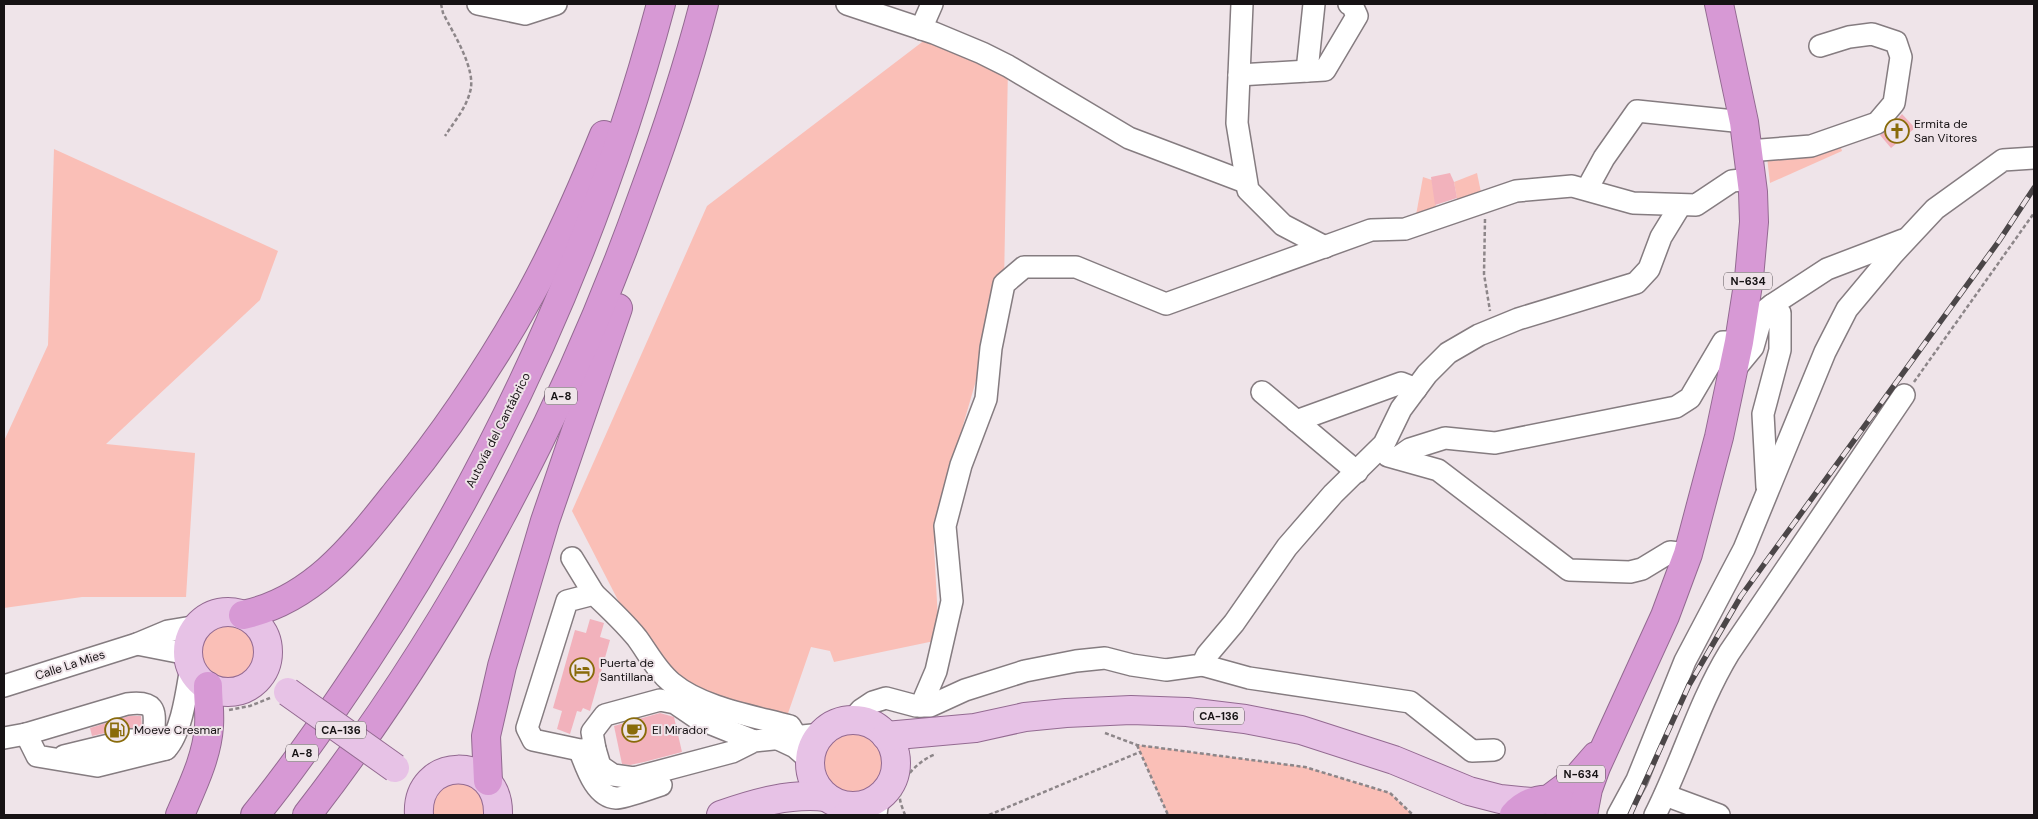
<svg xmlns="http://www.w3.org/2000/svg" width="2038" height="819" font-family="'DM Sans',sans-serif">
  <rect width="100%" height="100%" fill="#efe4e9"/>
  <g fill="#fabfb7">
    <polygon points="934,33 1008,66 1004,284 946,484 934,545 939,640 834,662 830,651 811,647 785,722 736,708 662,669 621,606 572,511 707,206"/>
    <polygon points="1839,141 1842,151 1770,183 1767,157"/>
    <polygon points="54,149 278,251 260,300 106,444 195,453 186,597 82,597 4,608 4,441 48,345"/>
    <polygon points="1477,173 1482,197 1458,204 1454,182"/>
    <polygon points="1423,177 1432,180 1436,207 1416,215"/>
    <circle cx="229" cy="651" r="27"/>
    <circle cx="854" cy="764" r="33"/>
    <polygon points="1137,745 1305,767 1390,793 1413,815 1168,815"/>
    <polygon points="450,782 473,786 484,798 485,815 430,815 432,797"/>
  </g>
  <g fill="#f2b2bc">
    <polygon points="1902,114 1915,128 1891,148 1880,135 1887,131"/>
    <polygon points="1450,173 1454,182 1457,198 1435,205 1431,177"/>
    <polygon points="590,619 604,623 600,637 610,640 590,711 583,708 581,712 577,711 570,734 557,729 562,711 553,708 575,630 586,633"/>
    <polygon points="660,713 674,717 682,752 644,762 630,765 622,764 614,726"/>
    <polygon points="129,716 141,716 142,728 127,728 92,736 90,728"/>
  </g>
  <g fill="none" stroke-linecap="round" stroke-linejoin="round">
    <g stroke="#857c80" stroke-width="24">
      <g id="minor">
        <polyline points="478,4 525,14 556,4"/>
        <polyline points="847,4 934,33 982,53 1008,66 1129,138 1245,182"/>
        <polyline points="1242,4 1237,123 1248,190 1283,225 1325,247"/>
        <polyline points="921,29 932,4"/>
        <polyline points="1307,71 1314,4"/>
        <polyline points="1239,75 1325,70 1357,16 1352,5 1349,4"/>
        <polyline points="1748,151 1811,146 1877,123 1894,103 1901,57 1896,42 1872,34 1849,37 1820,46"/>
        <polyline points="1587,189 1604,158 1637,111 1744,122"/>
        <polyline points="1772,305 1827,269 1903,240"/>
        <polyline points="1734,370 1753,347 1763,312 1772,305 1780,313 1780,350 1763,414 1767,487"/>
        <polyline points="1262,392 1357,472"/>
        <polyline points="1296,421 1401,383 1416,389"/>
        <polyline points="1388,456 1438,470 1569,570 1630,572 1642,569 1670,552 1688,554"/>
        <polyline points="1397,458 1410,449 1445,438 1495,443 1676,407 1690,398 1723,342 1739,342"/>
        <polyline points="572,558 594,594"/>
        <polyline points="137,644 188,654"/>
        <polyline points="1202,665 1249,678 1410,702 1472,751 1494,750"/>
        <polyline points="4,686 137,644 168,631 198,626"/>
        <polyline points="921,706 936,671 952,601 945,526 961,465 986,399 991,348 1004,284 1024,267 1076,267 1166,304 1371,230 1405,229 1516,191 1572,186 1633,203 1696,205 1732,181 1751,179"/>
        <polyline points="852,720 861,710 873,702 886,698 916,706 930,706 965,690 1025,671 1076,661 1105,658 1132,665 1166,670 1202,665 1207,655 1234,623 1287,547 1333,494 1384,444 1401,409 1427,374 1448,353 1479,335 1518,319 1636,283 1649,269 1661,237 1680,206"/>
        <path d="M26 734 37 756 97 766 166 749C182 732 187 690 191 667"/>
        <path d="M4 738 26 734 127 704C164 699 152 719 154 744L157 747 166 749"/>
        <polyline points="778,739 795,747 810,760"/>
        <polyline points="754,741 697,718 675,703 660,700 605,715 592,732 595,749 600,766 613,775 634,778 732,752 754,741 822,734"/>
        <path d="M595 749 580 750 533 740 527 728 567 601 594 594C609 608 624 622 637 638 648 653 657 671 672 683 702 708 753 716 790 726L796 736"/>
        <path d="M580 751C586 766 595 797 616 798 625 798 651 788 661 785"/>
        <polyline points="64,756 130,740 137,740 157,747"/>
        <polyline points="1665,795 1719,815"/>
        <polyline points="851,806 859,815"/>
        <polyline points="876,815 878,798"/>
        <polyline points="1618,815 1637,780 1685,661 1744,549 1825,352 1847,309 1893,254 1935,209 2003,160 2034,158"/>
        <path d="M1655 815C1682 762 1698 704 1729 653L1904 395"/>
      </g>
    </g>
    <g stroke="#936a91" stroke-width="30">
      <g id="major">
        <circle cx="228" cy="652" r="40"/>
        <circle cx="853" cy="763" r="43"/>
        <polyline points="886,736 975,728 1025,717 1066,713 1131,710 1187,712 1245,719 1301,730 1394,760 1469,791 1500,799 1531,802"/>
        <path d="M419 815C415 756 500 753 498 815"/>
        <path d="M721 815C755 803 790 793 826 797"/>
      </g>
    </g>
    <g stroke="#936a91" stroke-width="30">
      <g id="highway">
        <path d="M243 615C313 600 354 546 396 493 447 431 492 363 531 293 559 242 582 189 604 135"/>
        <polyline points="488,781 486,736 502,666 545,521 618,308"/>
        <polyline points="1548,800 1576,779 1596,756"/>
        <path d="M180 815C192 787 207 757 209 726 210 713 208 699 208 686"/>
        <path d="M255 815C295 766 332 712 367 659 500 458 599 236 661 4"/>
        <path d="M307 815C451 629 564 417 643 195 666 133 687 69 704 4"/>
        <path d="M1514 815C1527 800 1547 795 1565 805"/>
        <polyline points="1583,815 1588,789 1596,767 1665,616 1688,554 1719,437 1739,342 1749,278 1754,222 1753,192 1744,122 1719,4"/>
      </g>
    </g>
    <g stroke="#8d8689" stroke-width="2.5" stroke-dasharray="4 2.5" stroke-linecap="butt">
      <path d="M441 4 443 13C453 33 477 70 470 92 466 108 454 122 445 136"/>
      <polyline points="1485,219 1484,274 1490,311"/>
      <polyline points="1914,382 2034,213"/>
      <polyline points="229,710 250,706 270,698"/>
      <polyline points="1105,733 1137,745 1305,767 1390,793 1413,815"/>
      <polyline points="1137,745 1168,815"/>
      <path d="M905 815C903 809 899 801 900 795 900 778 921 759 936 754"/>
      <polyline points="989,815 1140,752"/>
    </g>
    <use href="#minor" stroke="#fff" stroke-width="21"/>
    <use href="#major" stroke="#e7c2e6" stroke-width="28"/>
    <use href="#highway" stroke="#d799d5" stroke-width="28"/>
    <g stroke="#4b4648" stroke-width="5.5">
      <polyline id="rail" points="1630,815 1689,685 1741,596 1999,241 2034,188"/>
    </g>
    <use href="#rail" stroke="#efe4e9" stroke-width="4" stroke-dasharray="11" stroke-linecap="butt"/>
    <g stroke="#936a91" stroke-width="30" stroke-linecap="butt">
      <polyline id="major-bridge" points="288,692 395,768"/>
    </g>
    <use href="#major-bridge" stroke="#e7c2e6" stroke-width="28"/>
  </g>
  <defs>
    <g id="church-ring" transform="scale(1.25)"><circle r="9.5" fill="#efe4e9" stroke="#896b0a" stroke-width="1.5"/><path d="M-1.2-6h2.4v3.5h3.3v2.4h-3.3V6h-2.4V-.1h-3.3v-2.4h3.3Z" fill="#896b0a"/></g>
    <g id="hotel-ring" transform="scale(1.25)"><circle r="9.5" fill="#efe4e9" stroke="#896b0a" stroke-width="1.5"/><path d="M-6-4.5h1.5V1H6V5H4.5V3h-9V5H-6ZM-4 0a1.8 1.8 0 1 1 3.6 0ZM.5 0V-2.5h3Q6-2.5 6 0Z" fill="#896b0a"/></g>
    <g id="fuel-ring" transform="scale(1.25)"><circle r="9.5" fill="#efe4e9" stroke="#896b0a" stroke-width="1.5"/><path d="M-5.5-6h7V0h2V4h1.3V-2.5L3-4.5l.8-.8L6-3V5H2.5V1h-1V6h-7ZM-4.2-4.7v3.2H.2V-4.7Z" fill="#896b0a"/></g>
    <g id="cafe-ring" transform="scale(1.25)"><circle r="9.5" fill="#efe4e9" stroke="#896b0a" stroke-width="1.5"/><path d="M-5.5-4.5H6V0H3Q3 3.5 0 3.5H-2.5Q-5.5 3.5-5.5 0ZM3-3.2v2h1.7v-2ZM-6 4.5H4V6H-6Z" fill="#896b0a"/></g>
  </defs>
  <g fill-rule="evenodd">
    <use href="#church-ring" x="1897" y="131"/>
    <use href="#hotel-ring" x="582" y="670"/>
    <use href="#fuel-ring" x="117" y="730"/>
    <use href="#cafe-ring" x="634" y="730"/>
  </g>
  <g text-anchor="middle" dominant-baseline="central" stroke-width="4" stroke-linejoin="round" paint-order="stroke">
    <g fill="#efe4e9" stroke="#575154" stroke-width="1">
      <rect x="1724" y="272.5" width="48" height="17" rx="4"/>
      <rect x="545" y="387.5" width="32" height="17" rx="4"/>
      <rect x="1194" y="707.5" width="50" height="17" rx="4"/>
      <rect x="316" y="721.5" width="50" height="17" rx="4"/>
      <rect x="286" y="744.5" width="32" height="17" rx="4"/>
      <rect x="1557" y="765.5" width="48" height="17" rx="4"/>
    </g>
    <g font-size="11" font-weight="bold" fill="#161214">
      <text x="1748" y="281">N-634</text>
      <text x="561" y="396">A-8</text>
      <text x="1219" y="716">CA-136</text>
      <text x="341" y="730">CA-136</text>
      <text x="302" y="753">A-8</text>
      <text x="1581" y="774">N-634</text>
    </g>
    <g font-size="12" fill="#161214" stroke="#efe4e9" text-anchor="start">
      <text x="1914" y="124">Ermita de<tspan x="1914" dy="14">San Vitores</tspan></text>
      <text x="600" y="663">Puerta de<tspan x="600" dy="14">Santillana</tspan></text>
      <text x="134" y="730">Moeve Cresmar</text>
      <text x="652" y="730">El Mirador</text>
    </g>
    <g font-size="12" fill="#161214" stroke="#efe4e9">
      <text transform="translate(498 430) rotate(-63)">Autovía del Cantábrico</text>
      <text transform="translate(70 665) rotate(-18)">Calle La Mies</text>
    </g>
  </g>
  <rect width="2038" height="819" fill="none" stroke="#161214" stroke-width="10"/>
</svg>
